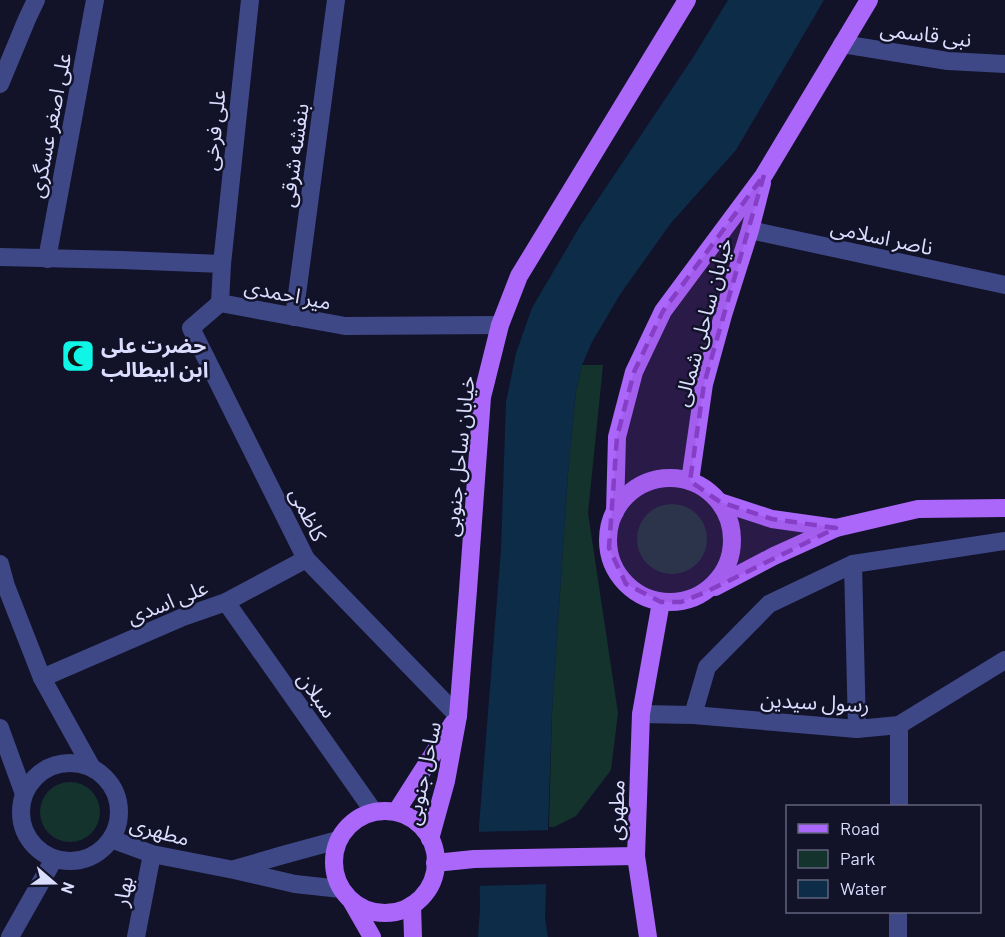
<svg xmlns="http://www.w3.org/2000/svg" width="1005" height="937" font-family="Barlow,'Noto Sans Arabic',sans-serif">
  <rect width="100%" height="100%" fill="#121229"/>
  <g fill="#15332d">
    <polygon points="582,365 603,365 588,513 618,713 611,770 576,816 554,827 549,827 552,712 568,474 576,391"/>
    <circle cx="672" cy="539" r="35"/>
    <circle cx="70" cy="812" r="30"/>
  </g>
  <polygon fill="#0d2c47" points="728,0 824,0 736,150 671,223 621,293 592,342 582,365 576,391 568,474 552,712 545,918 548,937 478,937 480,909 479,826 501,549 506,402 516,353 532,308 580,226 694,56"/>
  <polygon fill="#121229" points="551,830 549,884 477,886 476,832"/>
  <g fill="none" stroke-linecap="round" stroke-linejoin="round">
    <g stroke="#3f4886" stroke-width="18">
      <polyline points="842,44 948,61 1005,64"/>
      <polyline points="0,84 27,19 36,0"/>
      <polyline points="750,230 1005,285"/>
      <polyline points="0,257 122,260 222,264 220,303 345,326 500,325"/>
      <polyline points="47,259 95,0"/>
      <polyline points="222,264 250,0"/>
      <polyline points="220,303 191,328 306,559 458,716"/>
      <polyline points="294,317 336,0"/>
      <polyline points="0,564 6,586 42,678 92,768"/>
      <polyline points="853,564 857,729"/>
      <polyline points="226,602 374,812"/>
      <polyline points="42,678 183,617 226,602 306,559"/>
      <polyline points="641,714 693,715 857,729 899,725 1005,660"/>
      <polyline points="693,715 707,667 769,604 853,564 1005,541"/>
      <polyline points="0,728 24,794"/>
      <circle cx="70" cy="812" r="49"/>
      <polyline points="899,806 899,725"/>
      <polyline points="111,839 152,854 234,870 295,884 341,889"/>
      <polyline points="235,869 283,855 338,840"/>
      <polyline points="10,937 54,859"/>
      <polyline points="136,937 152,854"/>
      <polyline points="898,937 898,912"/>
    </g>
    <g stroke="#aa67f9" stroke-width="18">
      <circle cx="670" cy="540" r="62"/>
      <polyline points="690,481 704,384 723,315 750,230 762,183"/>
      <polyline points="720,502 772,519 836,528"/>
      <polyline points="615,512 617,437 634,372 663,311 764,175 869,0"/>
      <polyline points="715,587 774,556 836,528 918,509 1005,508"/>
      <circle cx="385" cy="862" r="51"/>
      <polyline points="396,812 453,723"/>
      <polyline points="430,839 446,781 458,716 468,590 482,397 500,325 519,276 687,0"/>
      <polyline points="435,863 474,859 636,856"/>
      <polyline points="352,902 372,937"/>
      <polyline points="412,905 413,937"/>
      <polyline points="648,937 636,856 641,714 661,602"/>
    </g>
  </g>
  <path fill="#853ec5" fill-opacity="0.2" stroke="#853ec5" stroke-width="4.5" stroke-dasharray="12 8" stroke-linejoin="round" d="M764 175 704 384 690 481 720 502 772 519 836 528 706 592 681 602H661L626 584 609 548 617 437 634 372 663 311Z"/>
  <defs>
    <g id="mosque-square" transform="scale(1.725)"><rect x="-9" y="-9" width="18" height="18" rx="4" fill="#0ff6e7" stroke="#121229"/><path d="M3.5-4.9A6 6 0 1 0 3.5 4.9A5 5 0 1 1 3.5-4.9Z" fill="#111"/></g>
  </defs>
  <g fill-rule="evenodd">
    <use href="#mosque-square" x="78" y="356"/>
  </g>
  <g text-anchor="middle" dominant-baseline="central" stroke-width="5" stroke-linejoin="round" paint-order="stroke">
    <g font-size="21" fill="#dbddfe" stroke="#121229">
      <text transform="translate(926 33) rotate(7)">نبی قاسمی</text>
      <text transform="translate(49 125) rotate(-79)">علی اصغر عسگری</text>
      <text transform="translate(213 130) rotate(-84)">علی فرخی</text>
      <text transform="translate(293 155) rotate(-82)">بنفشه شرقی</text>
      <text transform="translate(882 236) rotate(12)">ناصر اسلامی</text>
      <text transform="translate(288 293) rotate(11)">میر احمدی</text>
      <text transform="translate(702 322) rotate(-75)">خیابان ساحلی شمالی</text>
      <text transform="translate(458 456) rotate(-84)">خیابان ساحل جنوبی</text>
      <text transform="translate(309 514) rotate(64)">کاظمی</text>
      <text transform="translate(167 601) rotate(-22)">علی اسدی</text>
      <text transform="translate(318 694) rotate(55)">سبلان</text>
      <text transform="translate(815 701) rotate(3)">رسول سیدین</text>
      <text transform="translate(422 773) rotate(-78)">ساحل جنوبی</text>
      <text transform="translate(615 810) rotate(-88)">مطهری</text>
      <text transform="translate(160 830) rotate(15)">مطهری</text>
      <text transform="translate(122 891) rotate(-79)">بهار</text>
    </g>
    <g font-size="21" font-weight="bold" fill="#dbddfe" stroke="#121229" text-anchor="start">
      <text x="101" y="344">حضرت علی<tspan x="101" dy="24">ابن ابیطالب</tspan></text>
    </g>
  </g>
  <rect x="786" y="805" width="195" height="108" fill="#121229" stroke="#62637e" stroke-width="1.5"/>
  <rect x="798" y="824" width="30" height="9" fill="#aa67f9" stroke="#62637e" stroke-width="1.5"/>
  <text x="840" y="835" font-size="18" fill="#dbddfe">Road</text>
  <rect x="798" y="850" width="30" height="18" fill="#15332d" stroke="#62637e" stroke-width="1.5"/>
  <text x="840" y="865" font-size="18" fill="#dbddfe">Park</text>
  <rect x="798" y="880" width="30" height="18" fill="#0d2c47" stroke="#62637e" stroke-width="1.5"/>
  <text x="840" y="895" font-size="18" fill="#dbddfe">Water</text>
  <g transform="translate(54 883) rotate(110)" stroke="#121229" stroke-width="4.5" paint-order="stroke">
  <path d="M0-4.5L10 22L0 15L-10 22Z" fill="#dbddfe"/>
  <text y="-9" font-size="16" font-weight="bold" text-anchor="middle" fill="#dbddfe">N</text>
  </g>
</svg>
